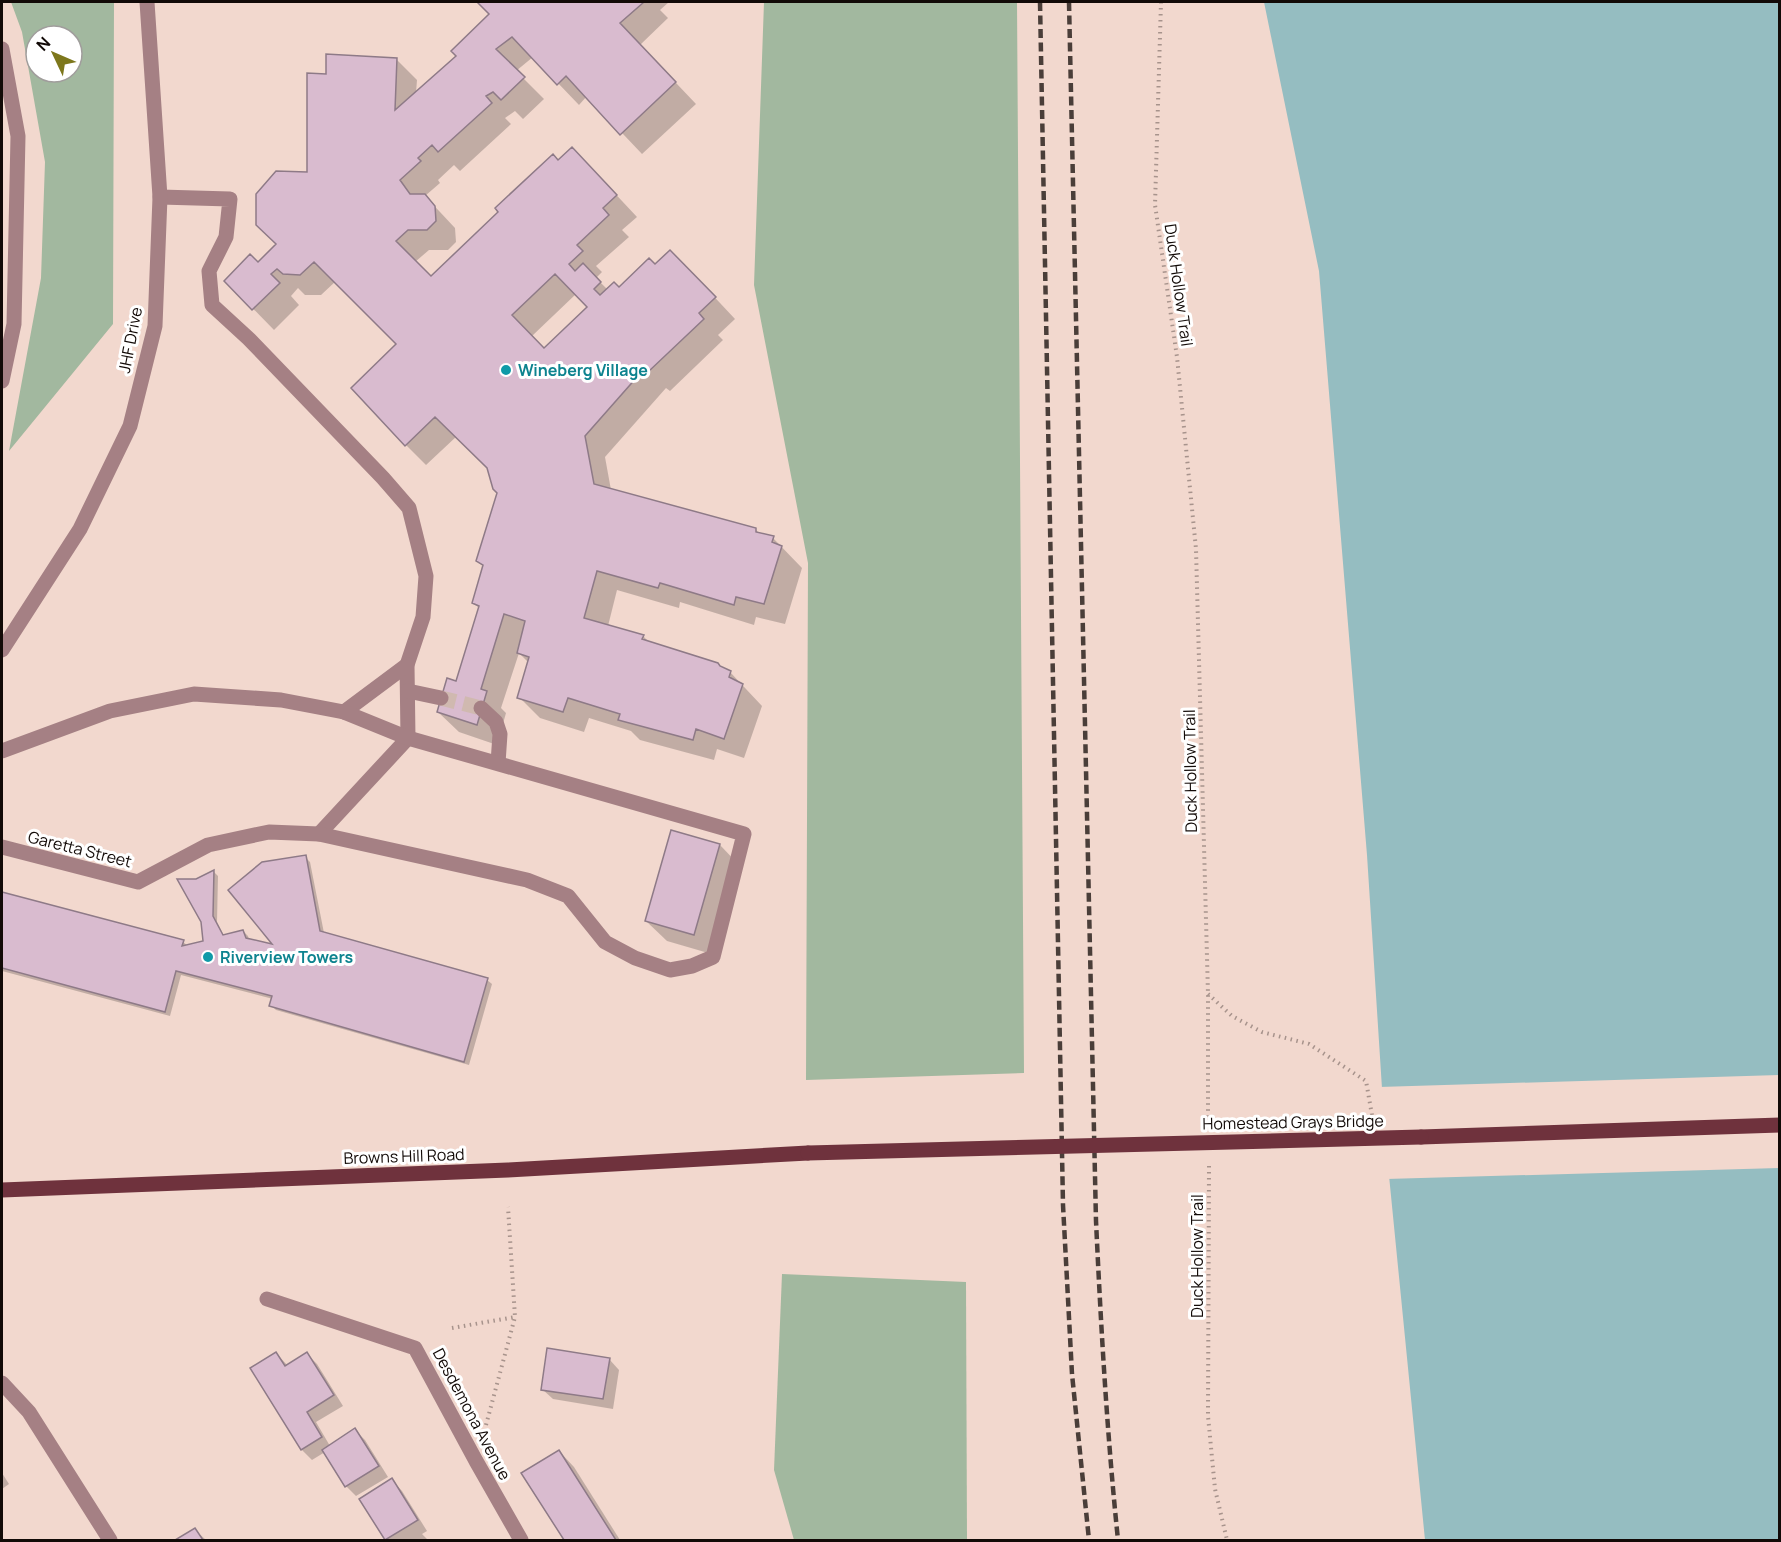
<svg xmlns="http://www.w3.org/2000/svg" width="1781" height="1542" font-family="Manrope,sans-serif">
  <rect width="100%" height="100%" fill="#f2d8ce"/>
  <g fill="#a2b89f" fill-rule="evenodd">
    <path d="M11 2H114L113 324 9 451 41 278 45 162 22 32ZM36 36H72V72H36Z"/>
    <polygon points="764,2 1017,2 1024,1073 806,1080 808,563 754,285"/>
    <polygon points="782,1274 966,1282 967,1540 794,1540 774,1470"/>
  </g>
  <polygon fill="#95bdc1" points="1264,2 1779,2 1779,1540 1425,1540 1385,1135 1367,855 1319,271"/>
  <polygon fill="#f2d8ce" points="1779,1075 1779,1168 1386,1179 1379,1087"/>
  <g fill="#0003" fill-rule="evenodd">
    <path d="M479 2H669L660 10 668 18 640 45 696 104 642 154 587 96 579 105 533 57 516 71 544 99 523 119 515 111 505 118 511 124 460 171 454 165 438 180 440 183 425 196 455 228 456 242 448 250H429L415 262 431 278 558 162 593 170 637 217 622 230 629 237 596 266 602 272 596 278 608 290 619 289 655 266 691 272 735 319 718 335 723 340 670 391 666 388 605 457 611 490 755 529 761 535 773 538 802 568 785 624 756 617 754 625 680 602 679 608 617 590 608 626 643 636 650 643 730 672 762 706 744 758 717 749 714 760 640 740 631 731 589 718 584 732 540 718 519 697 529 663 519 653 501 708 506 713 497 745 459 732 438 712 457 683 480 609 474 603 484 567 477 561 499 493 489 468 457 436 426 465 406 445 398 344 336 281 321 295H305L298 288 291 296 299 305 274 330 226 281 258 264 278 245 309 174 327 75 396 59 417 80 416 93 458 56 491 14ZM576 294 589 307 545 350 532 336Z"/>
    <polygon points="720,845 740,866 715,955 667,941 646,921"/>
    <polygon points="305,857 310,862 324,933 487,980 492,984 469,1065 276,1010 271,1005 273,999 181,975 170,1016 2,971 2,894 183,942 188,946 205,942 197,880 213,871 218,876 217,922 224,936 243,931 248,936 249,940 276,947"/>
    <polygon points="276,1353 288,1366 307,1354 317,1364 343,1406 316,1422 330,1446 355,1430 365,1440 388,1477 356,1496 346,1486 325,1452 312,1460 302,1450 252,1369"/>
    <polygon points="609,1359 619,1370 613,1409 553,1399 542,1389"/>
    <polygon points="559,1451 574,1467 620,1540 566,1540 524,1473"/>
    <polygon points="2,1473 9,1484 2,1489"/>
    <polygon points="392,1480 402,1491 427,1531 422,1534 428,1540 387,1540 361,1499"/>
    <polygon points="195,1530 206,1540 178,1540"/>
  </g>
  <g fill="#d9bbcf" stroke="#8e7a87" stroke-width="1.5" fill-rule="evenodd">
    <path d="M477 2H644L620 23 676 82 620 135 566 76 557 85 512 37 496 49 525 77 501 100 493 92 486 96 492 103 438 152 432 145 418 158 421 161 400 180 410 194H425L435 206 436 221 427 230H408L396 241 431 276 498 212 495 208 553 154 558 160 572 147 617 195 603 208 609 215 577 245 583 251 569 264 575 271 583 263 601 282 594 289 600 295 614 282 619 287 649 258 655 264 670 250 716 297 699 313 704 319 648 372 645 368 585 436 594 484 756 528V532L774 536 772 542 782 546 764 604 736 597 734 605 660 583 658 588 597 571 584 618 644 635 642 639 718 663 720 666 731 671 729 677 743 684 724 739 696 729 693 740 618 720 620 714 568 698 563 712 517 698 529 657 517 653 525 621 504 614 481 689 487 691 477 725 437 712 447 678 456 681 479 606 472 603 483 565 476 561 497 493 493 489 487 468 435 417 405 446 351 388 396 344 314 262 300 275 283 274 277 269 271 274 280 283 252 310 224 281 250 254 258 262 276 244 256 225V194L276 171 307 172V73L326 74V54L397 58 395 110 456 56 451 51 489 14ZM555 274 587 307 544 348 512 315Z"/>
    <polygon points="671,830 720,844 694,935 645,921"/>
    <polygon points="306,855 320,931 488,978 464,1062 269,1006 272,996 176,971 165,1012 2,968 2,892 184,940 182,946 203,941 201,922 177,879 196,879 214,870 213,916 223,935 243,930 246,938 272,944 228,890 262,862"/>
    <polygon points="547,1348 610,1358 603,1399 541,1390"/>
    <polygon points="276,1352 285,1366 307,1352 334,1395 307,1412 322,1437 301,1450 250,1368"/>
    <polygon points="355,1428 379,1466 345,1487 322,1450"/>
    <polygon points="559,1450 616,1540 564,1540 521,1473"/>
    <polygon points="392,1478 418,1520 385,1540 359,1499"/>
    <polygon points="195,1528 203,1540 175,1540"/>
  </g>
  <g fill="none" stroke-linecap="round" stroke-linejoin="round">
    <polyline stroke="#d0b9b0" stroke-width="15" stroke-dasharray="15 8" stroke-linecap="butt" points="441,698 481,708"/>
    <g stroke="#a7938c" stroke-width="4" stroke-dasharray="1.5 4.5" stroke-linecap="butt">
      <polyline points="1161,2 1155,205 1177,357 1196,549 1208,994 1208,1120"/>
      <polyline points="1208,994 1232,1016 1262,1032 1309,1044 1366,1081 1372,1115"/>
      <polyline points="1209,1166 1208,1416 1215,1489 1227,1540"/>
      <polyline points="452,1328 515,1317"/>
      <polyline points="486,1425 515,1317 508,1207"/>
    </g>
    <g stroke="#a58084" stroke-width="15">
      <polyline points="2,49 18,136 14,324 2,381"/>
      <polyline points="160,197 230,199 226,237 209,271 212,305 249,339 383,478 409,508 426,576 423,617 407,665 408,738 319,834"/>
      <polyline points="2,650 80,529 130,426 155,326 160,197 147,2"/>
      <polyline points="408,691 441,698"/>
      <polyline points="481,708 496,722 500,734 498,763"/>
      <polyline points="344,712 407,665"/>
      <polyline points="2,751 110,711 194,694 281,700 344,712 408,738 744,834 713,957 692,966 670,970 635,958 605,942 568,896 527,880 319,834 269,832 208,845 138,882 2,847"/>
      <polyline points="267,1299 415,1348 476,1461 521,1540"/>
      <polyline points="2,1383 29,1412 110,1540"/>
    </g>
    <g stroke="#6f323d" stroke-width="15">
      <polyline points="1421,1137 1780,1125"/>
      <polyline points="2,1190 508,1170 808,1153"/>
    </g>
    <g stroke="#4a3e39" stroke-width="4.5" stroke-dasharray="9 4.5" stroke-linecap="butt">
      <polyline points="1040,2 1063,1205 1072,1374 1089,1540"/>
      <path d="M1069 2 1096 1221C1101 1328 1107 1434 1118 1540"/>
    </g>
    <polyline stroke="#6f323d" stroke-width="15" points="808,1153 1421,1137"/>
  </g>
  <g fill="#0f9aa8" stroke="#fff" stroke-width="2">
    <circle cx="506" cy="370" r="6"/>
    <circle cx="208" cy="957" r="6"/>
  </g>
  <g text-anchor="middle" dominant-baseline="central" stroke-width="6" stroke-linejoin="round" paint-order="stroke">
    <g font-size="16" fill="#120a07" stroke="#fff">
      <text transform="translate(1179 285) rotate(82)">Duck Hollow Trail</text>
      <text transform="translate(130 340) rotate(-79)">JHF Drive</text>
      <text transform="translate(1190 771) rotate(-91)">Duck Hollow Trail</text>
      <text transform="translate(80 849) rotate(14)">Garetta Street</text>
      <text transform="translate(1293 1122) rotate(-1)">Homestead Grays Bridge</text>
      <text transform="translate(404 1156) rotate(-2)">Browns Hill Road</text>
      <text transform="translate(1197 1256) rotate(-90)">Duck Hollow Trail</text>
      <text transform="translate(472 1414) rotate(62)">Desdemona Avenue</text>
    </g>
    <g font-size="16" font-weight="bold" fill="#0d838f" stroke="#fff" text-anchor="start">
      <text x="518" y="370">Wineberg Village</text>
      <text x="220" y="957">Riverview Towers</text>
    </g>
  </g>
  <rect width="1781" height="1542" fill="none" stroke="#120a07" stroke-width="6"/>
  <g transform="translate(54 54) rotate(314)"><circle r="28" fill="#ffffff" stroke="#a09d9c" stroke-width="1.5"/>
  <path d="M0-4.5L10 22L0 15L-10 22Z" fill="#7d771c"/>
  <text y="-9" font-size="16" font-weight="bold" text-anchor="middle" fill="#120a07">N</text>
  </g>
</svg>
